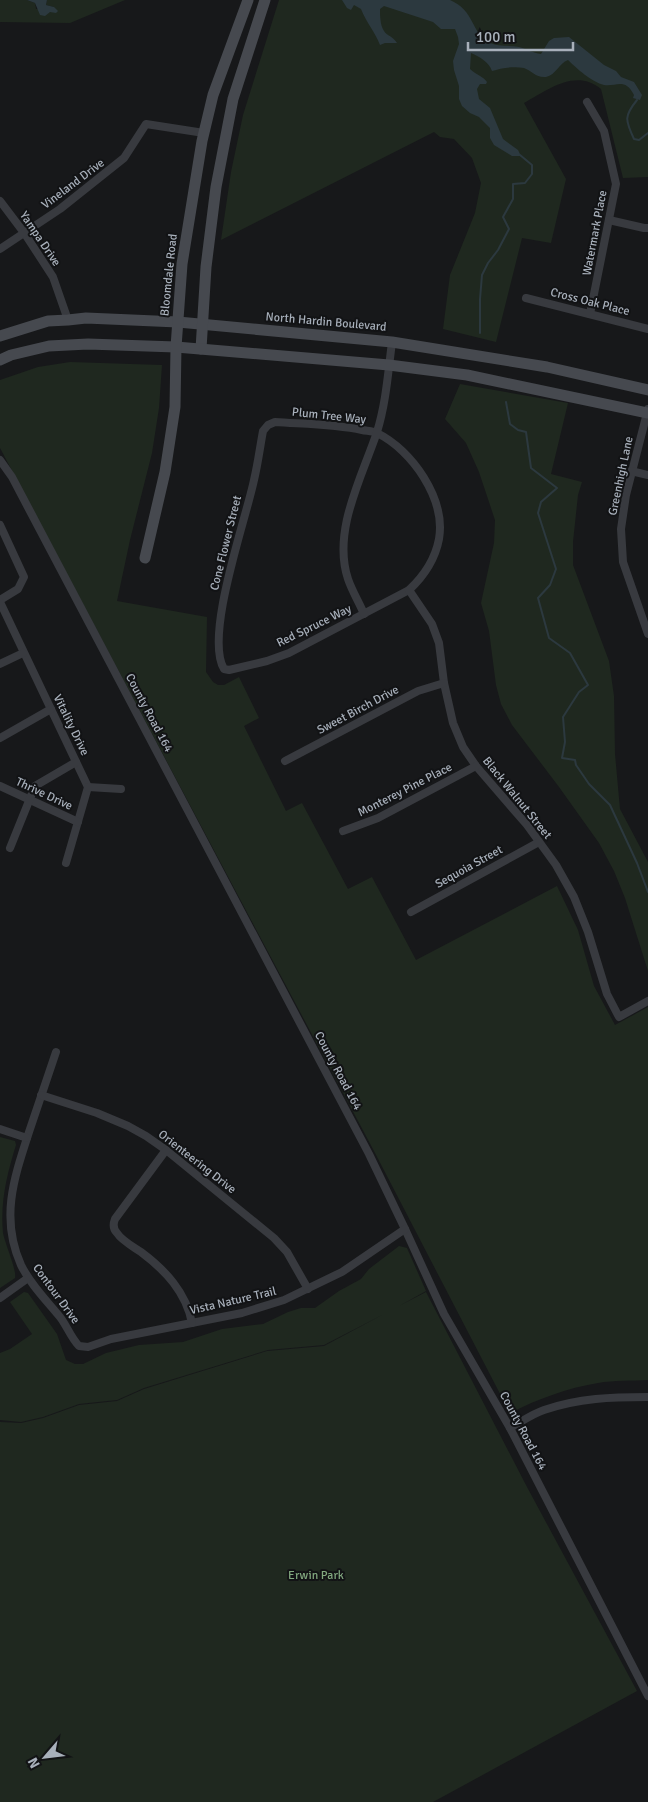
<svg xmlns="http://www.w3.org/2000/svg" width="648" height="1802" font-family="Signika,sans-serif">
  <rect width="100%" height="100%" fill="#17181a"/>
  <g fill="#1f281f">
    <polygon points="0,0 27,0 35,3 36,9 54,7 46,5 47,0 125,0 70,23 0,22"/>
    <path d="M279 0H648V177L623 178 601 89C575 68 548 90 524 103L566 179 551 243 522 238 496 342 443 329 450 275 475 213 481 183 472 158 454 139 440 137 434 132 221 240 231 172 243 115Z"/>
    <path d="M70 362 162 365 159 408 152 453 130 540 117 601 207 617 206 672 213 682 218 685H224L239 677 259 718 244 726 286 811 302 803 348 889 372 877 416 960 557 886 578 930 594 986 615 1025 648 1007V1380C632 1381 614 1380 598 1383 567 1388 538 1399 510 1413L374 1151 0 448V380L38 367Z"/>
    <polygon points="460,384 568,403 551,474 582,482 578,495 573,542 573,565 609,661 614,696 615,754 620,809 648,862 648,971 625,898 614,871 599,843 559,787 512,725 501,704 496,685 489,631 481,603 494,543 495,520 479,472 466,443 445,419"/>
    <path d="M0 1137 15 1141 16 1145C7 1174 0 1202 3 1233 5 1244 17 1270 15 1278L0 1288Z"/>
    <polygon points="399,1246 407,1248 426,1291 399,1306 426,1292 527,1487 637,1691 433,1802 0,1802 0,1422 21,1423 43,1418 79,1405 117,1401 144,1389 267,1351 324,1346 384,1314 324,1345 268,1350 144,1388 117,1400 79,1404 43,1417 21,1422 0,1420 0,1353 10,1349 32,1334 10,1302 24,1292 28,1293 57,1334 66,1360 75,1364 83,1364 106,1353 139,1345 183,1342 222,1329 263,1324 288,1312 301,1308 315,1308 339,1291 361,1279 369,1269"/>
  </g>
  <g fill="#2c393f">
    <polygon points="0,0 47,0 46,5 54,7 58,11 56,13 50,12 45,16 40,15 35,3 27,0"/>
    <path d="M342 0H450C475 11 471 32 488 42 497 47 509 45 519 47 526 49 533 53 541 54L549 41 554 38 569 37 604 65 616 71 621 77 634 82 642 95 640 100 633 98 634 95C625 77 616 87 604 85 592 82 576 68 568 60 559 63 556 75 546 77 536 78 532 71 524 68 514 66 501 68 492 71 489 62 480 57 471 53L470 69C475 74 484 77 487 82L486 84H480L477 89 479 99 490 108 503 139 518 150 521 156H512L494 145 490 138V128L479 117 470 113 462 106 459 99V86L454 70 453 61 459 44 458 37 455 29H441L433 22 384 6 380 9C380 15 380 25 384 31 387 36 393 36 397 43H385L380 45C375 32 366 22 361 9L354 5 351 10 347 8Z"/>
  </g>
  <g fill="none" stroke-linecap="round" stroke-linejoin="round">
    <g stroke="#2c393f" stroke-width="2">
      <path d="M637 100C624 116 625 120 634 139L639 140 648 133"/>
      <polyline points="480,333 480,299 482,275 488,263 498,250 509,229 503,217 513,199 513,184 525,183 532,174 532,165 520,155"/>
      <polyline points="506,402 510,424 518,430 526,432 531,468 557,488 541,502 538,513 556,569 550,585 538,598 549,638 570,653 588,685 579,692 563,717 565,742 562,758 575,760 576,765 589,784 610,805 637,863 648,892"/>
    </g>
    <g stroke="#383a3f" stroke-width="8">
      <polyline points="587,102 604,131 616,184 590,314"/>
      <polyline points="0,201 25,234 53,277 68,320"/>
      <polyline points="609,220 644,228 648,228"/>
      <polyline points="0,249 60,209 124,158 146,124 204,133"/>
      <polyline points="526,298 648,329"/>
      <polyline points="648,409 626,495 621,529 623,562 648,634"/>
      <path d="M275 422C304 424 334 424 362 430 367 431 373 431 377 433 412 450 446 499 439 539 435 560 424 576 409 590L289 653 267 661 229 670 224 669C204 636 246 519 254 480 258 463 260 447 263 431L268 425Z"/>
      <polyline points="0,460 12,477 369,1154 405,1229 444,1314 510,1428 648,1696"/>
      <polyline points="631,471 648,475"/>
      <polyline points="0,525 24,577 18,589 0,600"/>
      <polyline points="409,590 432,624 439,643 444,683 453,723 463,747 476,766 527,825 556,865 574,897 588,932 607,994 619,1017 648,1001"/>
      <polyline points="0,602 88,787 66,863"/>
      <path d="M364 614C359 602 352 591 348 579 332 531 362 477 377 432 386 403 388 373 392 342"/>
      <polyline points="0,664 23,653"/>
      <polyline points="0,738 51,709"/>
      <polyline points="285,761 418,691 444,683"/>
      <polyline points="0,786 78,822"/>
      <polyline points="88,787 121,789"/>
      <polyline points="343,831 378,818 476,766"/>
      <polyline points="10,848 35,786 76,762"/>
      <polyline points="411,912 539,842"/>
      <path d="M56 1052C47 1079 38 1105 29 1132 14 1178 0 1218 21 1265 30 1284 47 1301 60 1317 67 1326 71 1338 79 1346L88 1347 111 1339 242 1313 284 1300 342 1272 405 1229"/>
      <polyline points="41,1095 97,1113 128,1126 146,1136 166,1150 274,1238 287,1252 308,1289"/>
      <polyline points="0,1129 27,1138"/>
      <path d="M166 1150 115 1219C113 1224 113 1229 117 1233 122 1241 134 1247 141 1252 165 1270 186 1292 192 1323"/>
      <polyline points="0,1298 28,1278"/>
      <path d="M510 1428C521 1422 532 1414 544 1410 579 1398 612 1397 648 1397"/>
    </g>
    <g stroke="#46494f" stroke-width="11">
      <polyline points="0,336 48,321 68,320 86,318 178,322 392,342 547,367 648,390"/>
      <polyline points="201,349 206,267 216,187 233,99 265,0"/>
      <polyline points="0,360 11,355 49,346 88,344 176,347 389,365 467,375 648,413"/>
      <polyline points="145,558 165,472 175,407 176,347 182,264 202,141 213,95 248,0"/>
    </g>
  </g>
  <g text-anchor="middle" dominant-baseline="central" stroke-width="4" stroke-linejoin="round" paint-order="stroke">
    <g font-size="12" fill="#a8b0bb" stroke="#121315">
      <text transform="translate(73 184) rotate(-37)">Vineland Drive</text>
      <text transform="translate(595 233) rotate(-79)">Watermark Place</text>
      <text transform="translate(40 239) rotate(56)">Yampa Drive</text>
      <text transform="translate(169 275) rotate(-84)">Bloomdale Road</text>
      <text transform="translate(590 302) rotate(14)">Cross Oak Place</text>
      <text transform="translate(326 322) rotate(5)">North Hardin Boulevard</text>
      <text transform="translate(329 416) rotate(6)">Plum Tree Way</text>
      <text transform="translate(621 476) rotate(-78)">Greenhigh Lane</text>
      <text transform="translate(226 543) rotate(-76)">Cone Flower Street</text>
      <text transform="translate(314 626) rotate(-26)">Red Spruce Way</text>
      <text transform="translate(358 710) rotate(-28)">Sweet Birch Drive</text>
      <text transform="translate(149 713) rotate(62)">County Road 164</text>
      <text transform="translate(71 725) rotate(64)">Vitality Drive</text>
      <text transform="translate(405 790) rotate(-27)">Monterey Pine Place</text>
      <text transform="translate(44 794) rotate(25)">Thrive Drive</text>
      <text transform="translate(517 798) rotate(51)">Black Walnut Street</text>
      <text transform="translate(469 867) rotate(-29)">Sequoia Street</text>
      <text transform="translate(338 1071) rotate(62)">County Road 164</text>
      <text transform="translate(197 1162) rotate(38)">Orienteering Drive</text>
      <text transform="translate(56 1294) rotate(54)">Contour Drive</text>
      <text transform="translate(233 1301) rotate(-13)">Vista Nature Trail</text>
      <text transform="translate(523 1431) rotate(62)">County Road 164</text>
    </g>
    <g font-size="12" fill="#81a77e" stroke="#121315">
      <text x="316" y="1575">Erwin Park</text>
    </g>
  </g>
  <g transform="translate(45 1757) rotate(242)" stroke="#121315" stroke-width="4" paint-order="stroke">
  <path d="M0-4L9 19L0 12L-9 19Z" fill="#a8b0bb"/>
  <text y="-8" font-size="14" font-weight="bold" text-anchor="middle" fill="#a8b0bb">N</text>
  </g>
  <path d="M468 42v8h105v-8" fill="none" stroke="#a8b0bb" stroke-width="2.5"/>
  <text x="476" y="42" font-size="15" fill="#a8b0bb" stroke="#121315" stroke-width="4" paint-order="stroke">100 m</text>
</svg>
